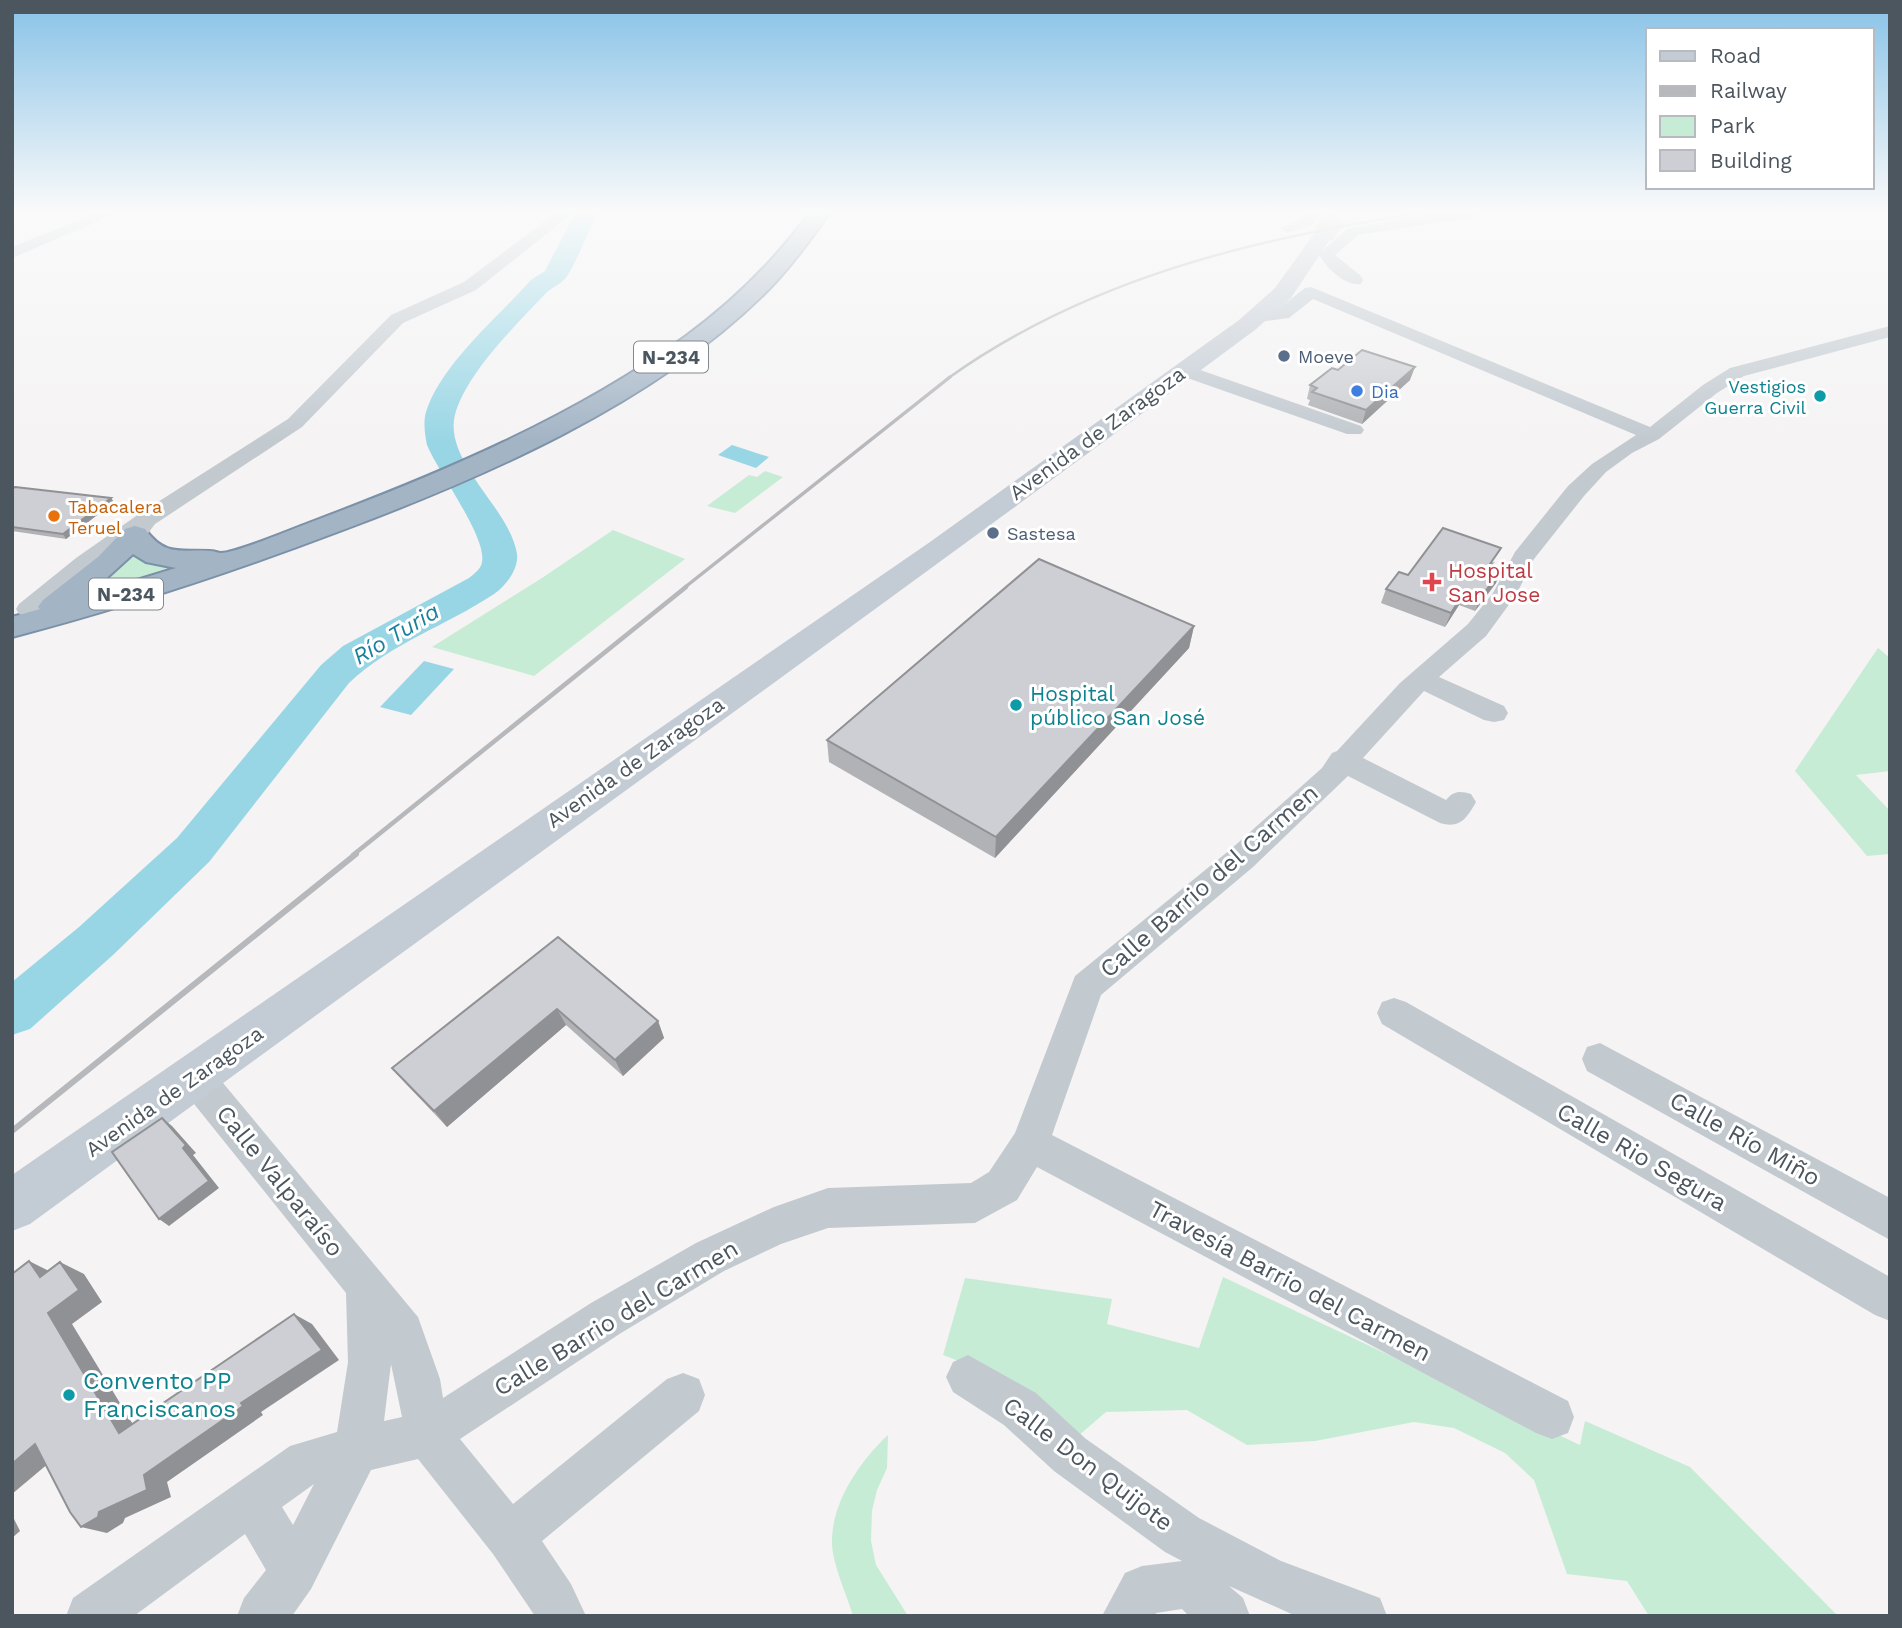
<svg xmlns="http://www.w3.org/2000/svg" width="1902" height="1628" font-family="'Work Sans',sans-serif">
  <rect width="100%" height="100%" fill="#f5f3f3"/>
  <g fill="#c7ecd5">
    <polygon points="765,471 783,477 735,513 707,506 749,475 757,477"/>
    <polygon points="613,530 685,559 534,676 432,647 542,578"/>
    <polygon points="132,551 172,567 88,593"/>
    <polygon points="1878,648 1890,658 1890,771 1856,775 1890,811 1890,854 1867,856 1795,771"/>
    <polygon points="1223,1277 1580,1445 1585,1421 1690,1467 1838,1616 1649,1616 1627,1581 1567,1574 1534,1480 1505,1453 1454,1428 1414,1422 1315,1441 1247,1445 1187,1410 1106,1412 1078,1436 995,1375 943,1355 965,1278 1112,1299 1107,1324 1199,1348"/>
    <path d="M888 1435 887 1468 877 1490 872 1511 871 1541 876 1565 908 1616H853C847 1595 832 1563 832 1543 831 1503 860 1461 888 1435Z"/>
  </g>
  <g fill="#99d6e5">
    <polygon points="732,445 769,457 756,468 718,455"/>
    <polygon points="424,661 454,669 411,715 380,707"/>
  </g>
  <g fill="none" stroke-linecap="round" stroke-linejoin="round">
    <path fill="#99d6e5" fill-rule="evenodd" d="M575 213H597C589 229 574 269 564 280 559 285 551 288 546 293 517 324 470 369 456 411 440 460 510 507 517 554 519 569 505 587 494 594 446 626 391 643 349 683L209 862 113 955 30 1029 12 1035V982L79 927 177 838 321 665 343 646 469 578C475 573 481 569 482 562 487 537 438 472 427 445 425 434 423 423 426 412 441 364 498 317 531 280L545 271Z"/>
    <polyline stroke="#cbccce" stroke-width="22" stroke-dasharray="22 10" stroke-linecap="butt" points="1323,235 1336,216"/>
    <g stroke="#7b91a8" stroke-width="4">
      <path id="trunk" d="M810 213H829C809 242 788 271 763 295 651 405 484 477 340 531 232 572 123 608 12 637V617L40 609 38 607 43 600 98 557 125 529 135 526 145 529C165 557 180 549 211 551 214 551 218 553 221 553 235 553 290 530 306 524 439 474 571 419 686 336 734 301 774 261 810 213ZM133 554 146 562 176 568 88 595Z"/>
    </g>
    <g fill="#c2cad0" fill-rule="evenodd">
      <polygon points="96,213 117,213 12,258 12,247"/>
      <path d="M556 213H573L476 290 403 323 302 427 155 524 143 540C104 550 68 588 37 614L28 617 19 614 16 609 19 604 76 558 139 514 288 419 391 315 464 282Z"/>
      <polygon points="1305,213 1320,213 1312,225 1288,233 1280,228 1302,219"/>
      <path d="M1442 213H1481L1474 217 1358 235 1335 255 1361 276 1363 280 1361 284C1346 287 1325 267 1319 254L1348 228Z"/>
      <path d="M1311 287 1650 427 1703 385 1730 368 1890 326V337L1744 376 1717 393 1659 439 1632 453 1606 472 1584 496 1534 559 1516 595 1486 636 1439 677 1504 706 1508 713 1504 720 1494 722 1484 720 1424 691 1363 758 1446 800C1454 790 1461 791 1471 794L1476 802C1467 818 1460 829 1440 823L1348 776 1253 867 1101 995 1052 1135 1568 1401 1574 1417 1568 1433 1552 1439 1536 1433 1037 1167 1017 1200 975 1223 828 1228 781 1244 724 1271 621 1333 460 1439 513 1504 667 1379 683 1373 699 1379 705 1395 699 1411 542 1541 571 1584 586 1616H535L493 1554 418 1459 371 1470 311 1589 292 1616H237L244 1598 266 1570 245 1534 134 1616H66L73 1598 290 1446 337 1432 348 1362 346 1293 182 1089 177 1077 182 1065 195 1060 208 1065 418 1317 440 1379 443 1398 591 1303 696 1243 774 1207 828 1188 971 1183 989 1172 1015 1133 1075 976 1231 849 1322 768 1332 753 1337 751 1400 683 1468 624 1493 593 1515 552 1568 486 1592 464 1636 435 1313 299 1289 318 1258 322 1249 317 1252 313 1278 309 1305 288ZM391 1364 402 1417 384 1421ZM314 1484 293 1525 282 1507Z"/>
      <polygon points="1183,364 1361,426 1364,430 1361,434 1347,434 1176,374 1174,370"/>
      <polygon points="1394,998 1406,1002 1890,1277 1890,1321 1875,1315 1382,1024 1377,1013 1382,1002"/>
      <polygon points="1600,1043 1890,1198 1890,1240 1587,1071 1582,1059 1587,1047"/>
      <polygon points="968,1355 1036,1393 1086,1439 1199,1518 1281,1561 1380,1598 1387,1616 1296,1616 1229,1586 1243,1598 1250,1616 1189,1616 1182,1609 1156,1613 1155,1616 1102,1616 1125,1573 1142,1566 1182,1561 1165,1552 1054,1471 1004,1425 953,1392 946,1377 953,1362"/>
    </g>
    <path fill="#c3cbd4" fill-rule="evenodd" d="M1323 229 1330 231 1333 235 1291 298 1255 330C849 631 438 925 30 1224L12 1231V1175L930 542 1239 320 1275 288 1316 231Z"/>
    <use href="#trunk" fill="#a3b4c5" fill-rule="evenodd"/>
    <path stroke="#b6b8bc" stroke-width="2.5" d="M947 379C1086 279 1255 238 1421 213"/>
    <polyline stroke="#b6b8bc" stroke-width="3.5" points="684,588 950,377"/>
    <polyline stroke="#b6b8bc" stroke-width="4.5" points="353,855 686,587"/>
    <polyline stroke="#b6b8bc" stroke-width="6" points="12,1131 356,854"/>
  </g>
  <g fill="#b0b2b6">
    <polygon points="1338,370 1410,380 1362,424 1308,405 1310,400 1307,399 1310,385"/>
    <polygon points="12,489 114,502 66,539 12,531"/>
    <polygon points="1495,562 1492,565 1496,583 1475,611 1459,605 1445,627 1381,603 1386,589 1408,575"/>
    <polygon points="1194,626 1189,648 995,858 829,762 827,740"/>
    <polygon points="558,937 658,1021 664,1038 623,1076 566,1025 447,1127 406,1084 392,1068"/>
  </g>
  <g fill="#909194">
    <polygon points="1415,367 1410,380 1362,424 1366,410"/>
    <polygon points="111,498 114,502 66,539 63,534"/>
    <polygon points="1502,569 1496,583 1475,611 1481,597"/>
    <polygon points="1465,591 1459,605 1445,627 1451,613"/>
    <polygon points="1194,626 1189,648 995,858 996,837"/>
    <polygon points="557,1009 566,1025 447,1127 434,1111"/>
    <polygon points="658,1021 664,1038 623,1076 615,1060"/>
    <polygon points="162,1118 172,1126 196,1153 193,1155 219,1188 169,1226 159,1219 183,1148"/>
    <polygon points="29,1261 53,1273 40,1277"/>
    <polygon points="60,1262 84,1274 102,1302 72,1324 143,1441 119,1433 48,1313"/>
    <polygon points="294,1314 312,1324 339,1360 261,1412 263,1415 167,1482 171,1497 125,1518 123,1523 107,1533 81,1527 144,1475 241,1403"/>
    <polygon points="35,1444 62,1452 12,1494 12,1464"/>
    <polygon points="12,1515 20,1531 12,1538"/>
  </g>
  <g fill="#cdcfd4" stroke="#909194" stroke-width="2">
    <polygon points="1362,350 1415,367 1366,410 1312,392 1317,388 1310,385 1332,368 1338,370"/>
    <polygon points="15,487 111,498 63,534 12,527 12,489"/>
    <polygon points="1443,528 1501,548 1490,564 1502,569 1481,597 1465,591 1451,613 1386,589 1399,572 1408,575"/>
    <polygon points="1039,559 1194,626 996,837 827,740"/>
    <polygon points="558,937 658,1021 615,1060 557,1009 434,1111 392,1068"/>
    <polygon points="162,1118 186,1145 183,1148 209,1181 159,1219 112,1152"/>
    <polygon points="29,1261 40,1277 60,1262 79,1290 48,1313 119,1433 294,1314 322,1350 241,1403 243,1406 144,1475 147,1490 99,1512 98,1517 81,1527 70,1512 35,1444 12,1464 12,1274"/>
  </g>
  <linearGradient id="sky" x2="0" y2="1"><stop stop-color="#88c2e7"/><stop offset="0.48" stop-color="#fafafa"/><stop offset="1" stop-color="#fafafa" stop-opacity="0"/></linearGradient>
  <rect width="1902" height="441" fill="url(#sky)"/>
  <g fill="#5c6f8a" stroke="#fff" stroke-width="2.5">
    <circle cx="1284" cy="356" r="7"/>
    <circle cx="993" cy="533" r="7"/>
  </g>
  <circle fill="#3f7fe0" stroke="#fff" stroke-width="2.5" cx="1357" cy="391" r="7"/>
  <g fill="#0f9aa8" stroke="#fff" stroke-width="2.5">
    <circle cx="1820" cy="396" r="7"/>
    <circle cx="1016" cy="705" r="7"/>
    <circle cx="69" cy="1395" r="7"/>
  </g>
  <circle fill="#e8710a" stroke="#fff" stroke-width="2.5" cx="54" cy="516" r="7"/>
  <path fill="#e0444e" stroke="#fff" stroke-width="2.5" d="M1428.5 571.5h7v7h7v7h-7v7h-7v-7h-7v-7h7z"/>
  <g text-anchor="middle" dominant-baseline="central" stroke-width="6" stroke-linejoin="round" paint-order="stroke">
    <g font-size="18" fill="#4e5e75" stroke="#fff" text-anchor="start">
      <text x="1298" y="356">Moeve</text>
      <text x="1007" y="533">Sastesa</text>
    </g>
    <g font-size="18" fill="#0d838f" stroke="#fff" text-anchor="end">
      <text x="1806" y="386">Vestigios<tspan x="1806" dy="21">Guerra Civil</tspan></text>
    </g>
    <g font-size="18" fill="#366cbe" stroke="#fff" text-anchor="start">
      <text x="1371" y="391">Dia</text>
    </g>
    <g font-size="18" fill="#c56008" stroke="#fff" text-anchor="start">
      <text x="68" y="506">Tabacalera<tspan x="68" dy="21">Teruel</tspan></text>
    </g>
    <g fill="#fff" stroke="#82898f" stroke-width="2">
      <rect x="634" y="341.5" width="74" height="31" rx="5"/>
      <rect x="89" y="578.5" width="74" height="31" rx="5"/>
    </g>
    <g font-size="19" font-weight="bold" fill="#4c565f">
      <text x="671" y="357">N-234</text>
      <text x="126" y="594">N-234</text>
    </g>
    <g font-size="21" fill="#4c565f" stroke="#fff">
      <text transform="translate(1097 433) rotate(-36)">Avenida de Zaragoza</text>
      <text transform="translate(635 762) rotate(-35)">Avenida de Zaragoza</text>
      <text transform="translate(174 1091) rotate(-35)">Avenida de Zaragoza</text>
    </g>
    <g font-size="21" fill="#be3a42" stroke="#fff" text-anchor="start">
      <text x="1448" y="570">Hospital<tspan x="1448" dy="24">San Jose</tspan></text>
    </g>
    <g font-size="21" fill="#0d838f" stroke="#fff" text-anchor="start">
      <text x="1030" y="693">Hospital<tspan x="1030" dy="24">público San José</tspan></text>
    </g>
    <g font-size="23" font-style="italic" fill="#1a819c" stroke="#fff">
      <text transform="translate(396 634) rotate(-31)">Río Turia</text>
    </g>
    <g font-size="24" fill="#4c565f" stroke="#fff">
      <text transform="translate(1209 881) rotate(-41)">Calle Barrio del Carmen</text>
      <text transform="translate(1745 1139) rotate(29)">Calle Río Miño</text>
      <text transform="translate(1642 1157) rotate(30)">Calle Rio Segura</text>
      <text transform="translate(280 1181) rotate(51)">Calle Valparaíso</text>
      <text transform="translate(1290 1281) rotate(28)">Travesía Barrio del Carmen</text>
      <text transform="translate(616 1318) rotate(-31)">Calle Barrio del Carmen</text>
      <text transform="translate(1088 1464) rotate(37)">Calle Don Quijote</text>
    </g>
    <g font-size="24" fill="#0d838f" stroke="#fff" text-anchor="start">
      <text x="83" y="1381">Convento PP<tspan x="83" dy="28">Franciscanos</tspan></text>
    </g>
  </g>
  <rect width="1902" height="1628" fill="none" stroke="#4c565f" stroke-width="28"/>
  <rect x="1646" y="28" width="228" height="161" fill="#ffffff" stroke="#b7bbbf" stroke-width="2"/>
  <rect x="1660" y="51" width="35" height="10" fill="#c3cbd4" stroke="#b7bbbf" stroke-width="2"/>
  <text x="1710" y="63" font-size="21" fill="#4c565f">Road</text>
  <rect x="1660" y="86" width="35" height="10" fill="#b6b8bc" stroke="#b7bbbf" stroke-width="2"/>
  <text x="1710" y="98" font-size="21" fill="#4c565f">Railway</text>
  <rect x="1660" y="116" width="35" height="21" fill="#c7ecd5" stroke="#b7bbbf" stroke-width="2"/>
  <text x="1710" y="133" font-size="21" fill="#4c565f">Park</text>
  <rect x="1660" y="150" width="35" height="21" fill="#cdcfd4" stroke="#b7bbbf" stroke-width="2"/>
  <text x="1710" y="168" font-size="21" fill="#4c565f">Building</text>
</svg>
